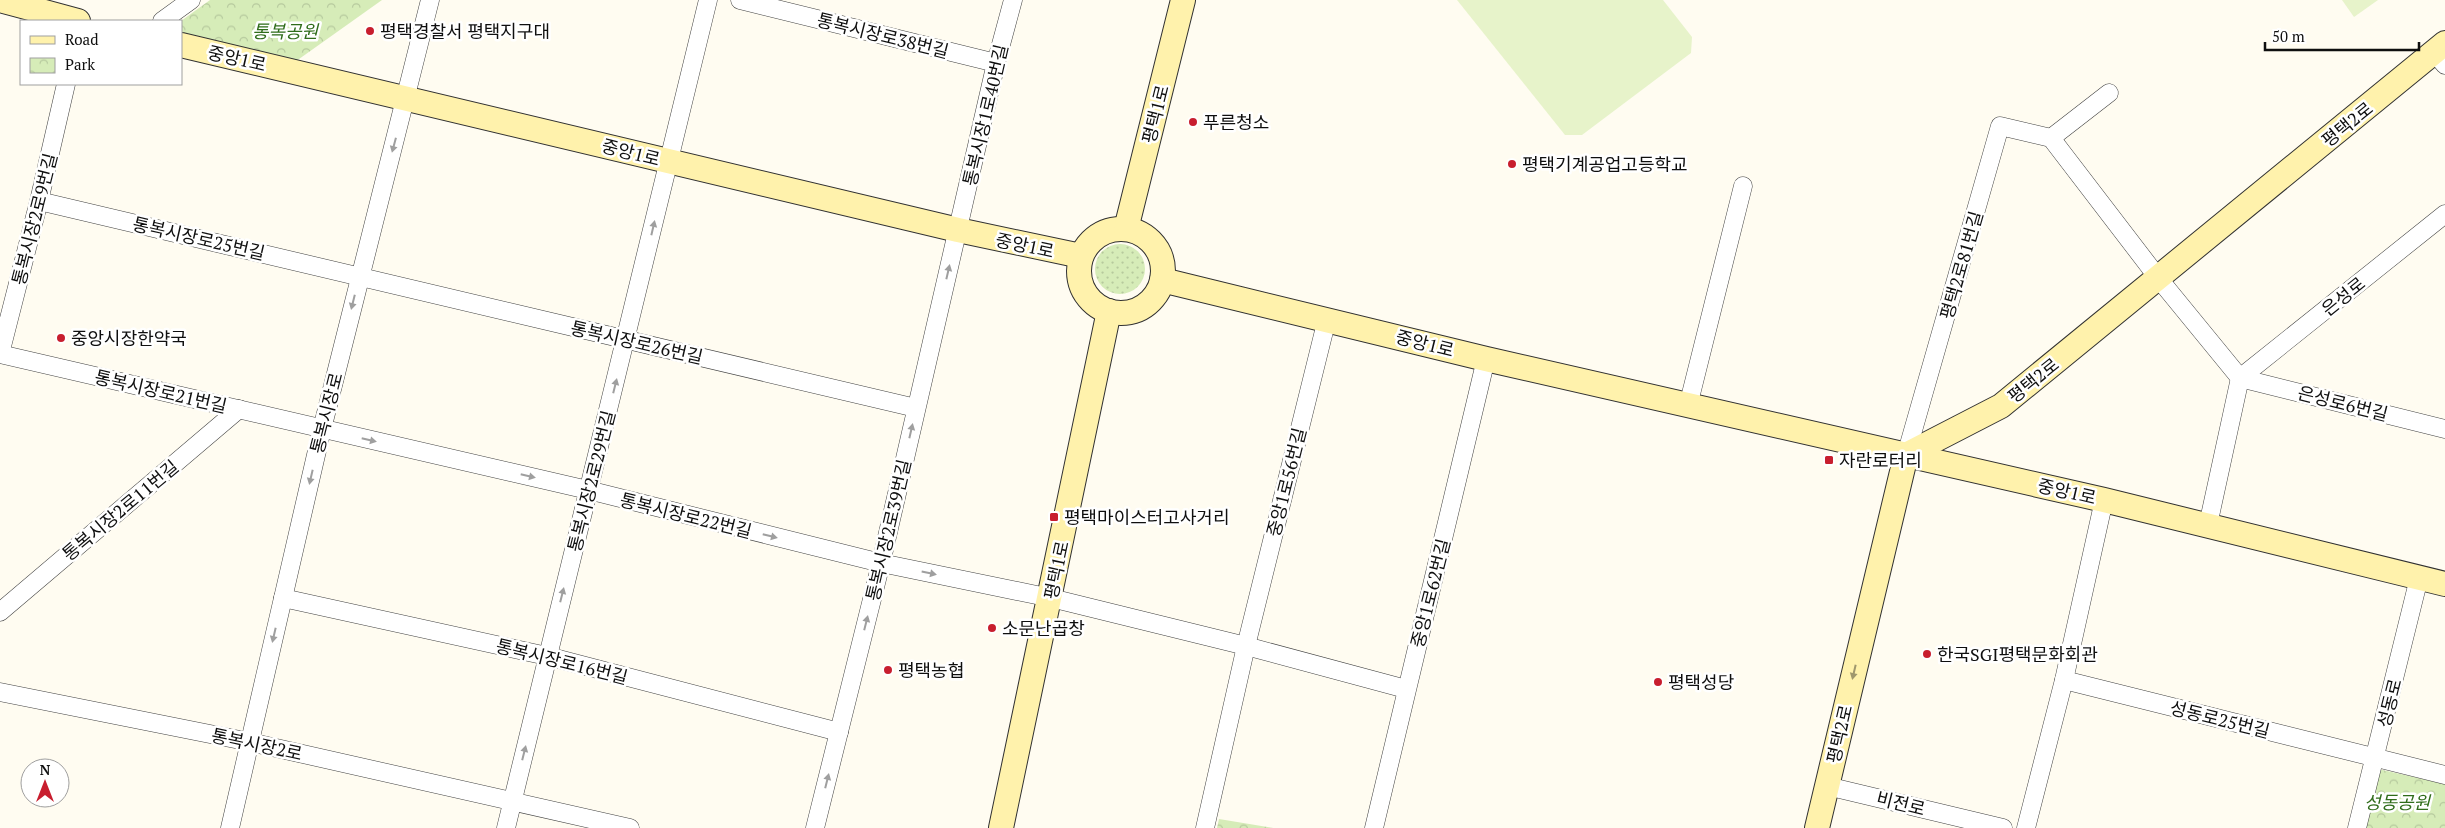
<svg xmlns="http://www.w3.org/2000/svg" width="2445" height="828" font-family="'PT Serif','Noto Sans KR',serif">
  <defs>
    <pattern id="grass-dots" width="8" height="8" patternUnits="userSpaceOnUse" patternTransform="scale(1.25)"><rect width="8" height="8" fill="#d6ecb8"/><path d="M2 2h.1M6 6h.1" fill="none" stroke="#b6c99d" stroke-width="1.8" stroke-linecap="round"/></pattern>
    <pattern id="park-crowns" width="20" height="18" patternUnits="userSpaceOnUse" patternTransform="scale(1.25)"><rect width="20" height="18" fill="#d6ecb8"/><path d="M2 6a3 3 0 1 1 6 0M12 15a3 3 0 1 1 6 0" fill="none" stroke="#b6c99d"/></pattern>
  </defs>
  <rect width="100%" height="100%" fill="#fffcf1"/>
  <circle fill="url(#grass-dots)" cx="1120" cy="269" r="25"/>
  <g fill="url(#park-crowns)">
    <polygon points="210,0 382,0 292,64 181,41 181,21"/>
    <polygon points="2378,769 2445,784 2445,828 2363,828"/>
    <polygon points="1219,819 1273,828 1217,828"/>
  </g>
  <g fill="#e7f3ca">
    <polygon points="1457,0 1663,0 1692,37 1691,53 1582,135 1565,135"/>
    <polygon points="2342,0 2378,0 2354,17"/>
  </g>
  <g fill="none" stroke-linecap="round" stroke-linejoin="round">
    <g stroke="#424242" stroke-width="19">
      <g id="street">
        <polyline points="740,0 996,63"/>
        <polyline points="162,21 191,0"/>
        <polyline points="2434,52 2445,65"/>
        <polyline points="2051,138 2109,93"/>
        <polyline points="39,201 916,408"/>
        <polyline points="0,354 588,490 881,563 1051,598 1246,646 1406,689"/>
        <polyline points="0,354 39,201 66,84"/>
        <polyline points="1688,406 1743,186"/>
        <polyline points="1906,455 2000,126 2051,138 2159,279 2240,378 2445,429"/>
        <polyline points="2208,525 2240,378 2445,214"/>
        <polyline points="283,598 547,656 839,732"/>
        <polyline points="0,612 239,409"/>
        <polyline points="2064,680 2445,775"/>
        <polyline points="0,692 250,742 630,828"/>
        <polyline points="1827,786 2003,828"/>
        <polyline points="230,828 322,429 430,0"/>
        <polyline points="506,828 708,0"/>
        <polyline points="815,828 881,563 996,63 1013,0"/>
        <polyline points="1205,828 1246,646 1327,319"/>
        <polyline points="1374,828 1486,359"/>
        <polyline points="2026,828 2064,680 2104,500"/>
        <polyline points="2357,828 2419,578"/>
      </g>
    </g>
    <g stroke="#313131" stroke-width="26">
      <g id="secondary">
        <polyline points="0,0 78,21"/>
        <polyline points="181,45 958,230 1081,256"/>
        <circle cx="1121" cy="271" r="42"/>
        <polyline points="1126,229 1183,0"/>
        <polyline points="1162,280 1486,359 2104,500 2445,584"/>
        <polyline points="1001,828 1109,311"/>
        <polyline points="1817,828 1906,455 2001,406 2445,43"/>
      </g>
    </g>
    <use href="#street" stroke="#fff" stroke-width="18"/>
    <use href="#secondary" stroke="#fff2ac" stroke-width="24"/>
  </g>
  <defs><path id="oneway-solid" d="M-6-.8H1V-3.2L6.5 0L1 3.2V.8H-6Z" transform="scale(1.25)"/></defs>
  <g fill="#9f9f9f">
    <use href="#oneway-solid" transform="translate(394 145) rotate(105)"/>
    <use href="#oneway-solid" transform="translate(653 228) rotate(-77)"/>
    <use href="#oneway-solid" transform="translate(948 272) rotate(-77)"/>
    <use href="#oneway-solid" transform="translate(353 302) rotate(104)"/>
    <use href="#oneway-solid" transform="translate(615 386) rotate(-76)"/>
    <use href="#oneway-solid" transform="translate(911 431) rotate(-77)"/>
    <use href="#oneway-solid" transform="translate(369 440) rotate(13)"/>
    <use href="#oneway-solid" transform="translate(528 476) rotate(13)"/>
    <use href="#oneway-solid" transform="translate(311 477) rotate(103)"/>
    <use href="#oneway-solid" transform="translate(770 536) rotate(14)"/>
    <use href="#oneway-solid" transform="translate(929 573) rotate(12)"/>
    <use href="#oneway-solid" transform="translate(562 595) rotate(-76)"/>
    <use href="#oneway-solid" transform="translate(866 623) rotate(-76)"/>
    <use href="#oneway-solid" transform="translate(274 635) rotate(103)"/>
    <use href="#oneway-solid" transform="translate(524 753) rotate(-76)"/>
    <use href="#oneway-solid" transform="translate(827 781) rotate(-76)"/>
  </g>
  <use fill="#9f976d" href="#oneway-solid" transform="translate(1854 672) rotate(103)"/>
  <g fill="#c81e2e" stroke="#fff" stroke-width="2">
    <circle cx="370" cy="31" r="5"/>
    <circle cx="1193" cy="122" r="5"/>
    <circle cx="1512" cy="164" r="5"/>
    <circle cx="61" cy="338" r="5"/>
    <rect x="1824" y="455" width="10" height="10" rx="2.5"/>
    <rect x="1049" y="512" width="10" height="10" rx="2.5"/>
    <circle cx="992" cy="628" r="5"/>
    <circle cx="1927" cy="654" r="5"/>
    <circle cx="888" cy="670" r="5"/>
    <circle cx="1658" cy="682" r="5"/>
  </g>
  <g text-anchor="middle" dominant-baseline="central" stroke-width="5" stroke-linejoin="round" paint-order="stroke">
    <g font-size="18" font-style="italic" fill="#2f6c1a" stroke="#fff">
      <text x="285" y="31">통복공원</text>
      <text x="2397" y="802">성동공원</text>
    </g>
    <g font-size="18" fill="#0f0f0f" stroke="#fff" text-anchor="start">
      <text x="380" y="31">평택경찰서 평택지구대</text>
      <text x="1203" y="122">푸른청소</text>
      <text x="1522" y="164">평택기계공업고등학교</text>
      <text x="71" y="338">중앙시장한약국</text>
      <text x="1839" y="460">자란로터리</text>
      <text x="1064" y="517">평택마이스터고사거리</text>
      <text x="1002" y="628">소문난곱창</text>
      <text x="1937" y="654">한국SGI평택문화회관</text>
      <text x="898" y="670">평택농협</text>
      <text x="1668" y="682">평택성당</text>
    </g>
    <g font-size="18" fill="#0f0f0f" stroke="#fff">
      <text transform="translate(883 35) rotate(14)">통복시장로38번길</text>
      <text transform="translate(237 58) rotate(13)">중앙1로</text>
      <text transform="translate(1155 114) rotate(-76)">평택1로</text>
      <text transform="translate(985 115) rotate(-77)">통복시장1로40번길</text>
      <text transform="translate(2347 124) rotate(-39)">평택2로</text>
      <text transform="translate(631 152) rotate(14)">중앙1로</text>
      <text transform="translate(34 219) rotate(-76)">통복시장2로9번길</text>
      <text transform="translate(199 238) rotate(13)">통복시장로25번길</text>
      <text transform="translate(1025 245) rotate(12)">중앙1로</text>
      <text transform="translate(1961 265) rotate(-74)">평택2로81번길</text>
      <text transform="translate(2343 296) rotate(-39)">은성로</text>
      <text transform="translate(637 342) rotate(13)">통복시장로26번길</text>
      <text transform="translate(1425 343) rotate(14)">중앙1로</text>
      <text transform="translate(2033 380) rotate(-39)">평택2로</text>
      <text transform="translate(161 391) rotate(13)">통복시장로21번길</text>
      <text transform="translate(2343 403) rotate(14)">은성로6번길</text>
      <text transform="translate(326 413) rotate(-76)">통복시장로</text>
      <text transform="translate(591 481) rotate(-76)">통복시장2로29번길</text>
      <text transform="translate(1286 482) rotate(-76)">중앙1로56번길</text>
      <text transform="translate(2067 491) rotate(13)">중앙1로</text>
      <text transform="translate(120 510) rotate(-40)">통복시장2로11번길</text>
      <text transform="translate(686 515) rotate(14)">통복시장로22번길</text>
      <text transform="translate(888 530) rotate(-77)">통복시장2로39번길</text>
      <text transform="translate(1056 570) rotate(-78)">평택1로</text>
      <text transform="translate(1430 593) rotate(-76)">중앙1로62번길</text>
      <text transform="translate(562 661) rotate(14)">통복시장로16번길</text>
      <text transform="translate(2389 703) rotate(-76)">성동로</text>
      <text transform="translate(2220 719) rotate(14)">성동로25번길</text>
      <text transform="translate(1839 734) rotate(-77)">평택2로</text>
      <text transform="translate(257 744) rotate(12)">통복시장2로</text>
      <text transform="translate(1901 803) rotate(14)">비전로</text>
    </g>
  </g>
  <rect x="20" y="20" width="162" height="65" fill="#ffffff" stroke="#9f9f9f"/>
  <rect x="30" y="36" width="25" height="8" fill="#fff2ac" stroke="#9f9f9f"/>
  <text x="65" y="45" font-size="15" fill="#0f0f0f">Road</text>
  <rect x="30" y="58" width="25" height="15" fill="url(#park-crowns)" stroke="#9f9f9f"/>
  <text x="65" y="70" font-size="15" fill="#0f0f0f">Park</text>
  <g transform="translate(45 783)"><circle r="24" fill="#ffffff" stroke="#9f9f9f"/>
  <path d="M0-4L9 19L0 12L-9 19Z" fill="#c81e2e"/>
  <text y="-8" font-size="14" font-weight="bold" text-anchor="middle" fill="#0f0f0f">N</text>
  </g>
  <path d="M2265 42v8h154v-8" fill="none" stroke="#0f0f0f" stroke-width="2.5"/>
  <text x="2272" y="42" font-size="15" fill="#0f0f0f" stroke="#ffffff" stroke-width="4" paint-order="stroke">50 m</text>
</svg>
